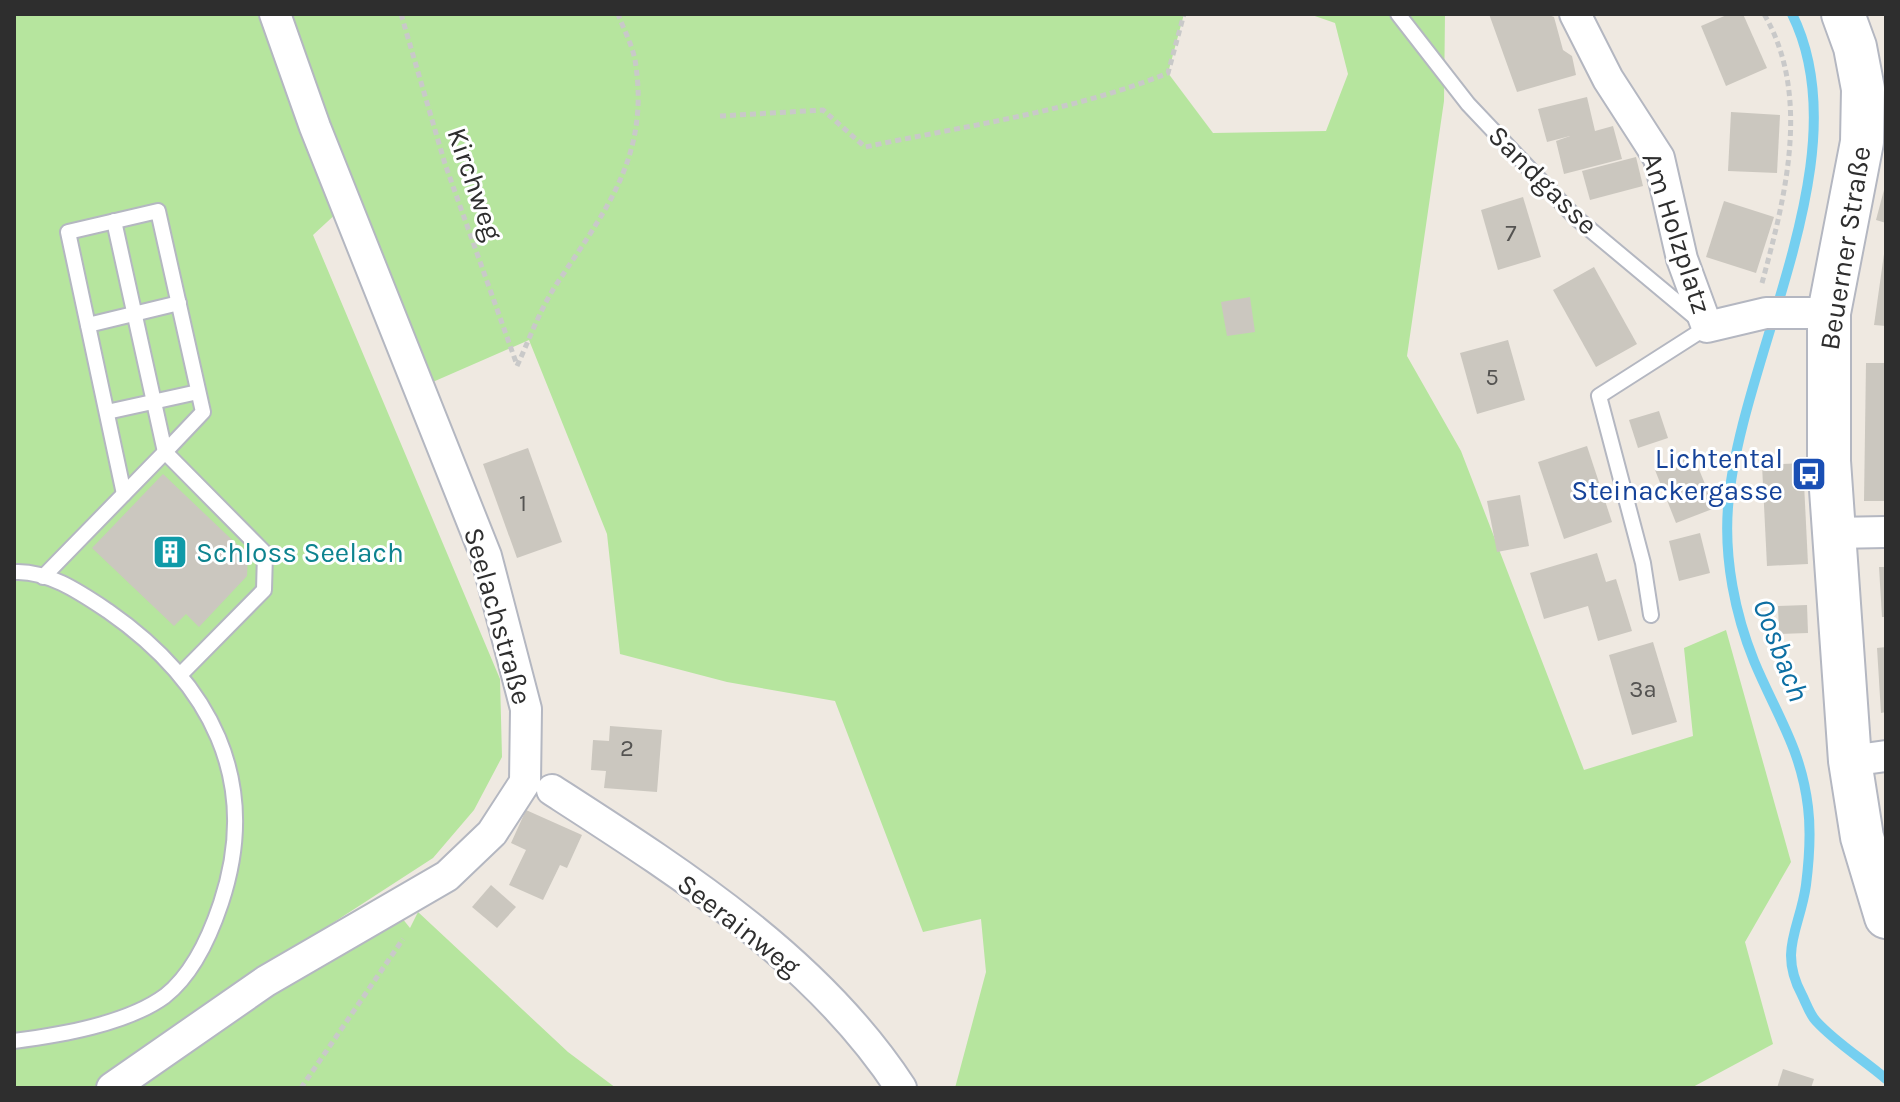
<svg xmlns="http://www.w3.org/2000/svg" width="1900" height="1102" font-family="Karla,sans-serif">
  <rect width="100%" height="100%" fill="#efe9e1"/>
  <g fill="#b6e59e">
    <polygon points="14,14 1184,14 1168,73 1213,133 1326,131 1348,74 1335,23 1309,14 1445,14 1444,101 1407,356 1461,451 1584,770 1693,736 1684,648 1726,630 1791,862 1745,942 1773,1044 1691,1088 955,1088 986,972 981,919 923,932 835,701 727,682 620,654 607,534 529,340 419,388 353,198 313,235 500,679 502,757 474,810 433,858 183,1020 92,1088 14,1088"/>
    <polygon points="386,898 410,928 418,912 568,1052 616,1088 110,1088"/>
  </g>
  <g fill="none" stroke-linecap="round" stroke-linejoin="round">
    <path stroke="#75cff0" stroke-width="10" d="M1792 14C1863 157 1740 357 1728 507 1724 559 1735 614 1754 661 1776 714 1801 748 1808 807 1811 831 1809 861 1806 885 1800 929 1778 950 1802 995 1806 1003 1810 1015 1816 1021 1836 1043 1864 1060 1886 1079"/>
  </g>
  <g fill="#cbc7bf">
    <polygon points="1489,14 1546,14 1554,17 1563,50 1572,56 1576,75 1517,92"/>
    <polygon points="1729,14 1743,14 1767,68 1726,86 1701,26"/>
    <polygon points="1587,97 1595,131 1613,126 1622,159 1564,174 1556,141 1570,136 1547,142 1538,109"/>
    <polygon points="1731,112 1780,115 1777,173 1728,171"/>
    <polygon points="1636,157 1643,186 1590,200 1582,171"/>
    <polygon points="1885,186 1886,187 1886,223 1876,220"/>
    <polygon points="1523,197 1541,257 1498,270 1481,210"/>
    <polygon points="1724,201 1774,217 1756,273 1706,257"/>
    <polygon points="1884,254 1886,254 1886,326 1874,325"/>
    <polygon points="1594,267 1637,344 1596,367 1553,290"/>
    <polygon points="1250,297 1255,332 1227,336 1221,302"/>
    <polygon points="1508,340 1525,400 1477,414 1460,353"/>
    <polygon points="1866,363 1886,363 1886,501 1864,501"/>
    <polygon points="1659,411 1668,438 1638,448 1629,420"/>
    <polygon points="1587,446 1612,522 1564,539 1538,462"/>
    <polygon points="528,448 562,542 517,558 483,464"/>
    <polygon points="1693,455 1715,508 1676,523 1655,470"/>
    <polygon points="1803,463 1808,564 1767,566 1762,465"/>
    <polygon points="163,474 248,555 247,576 199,627 186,614 174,626 92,548"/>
    <polygon points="1520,495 1529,546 1497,552 1487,501"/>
    <polygon points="1700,533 1710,573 1679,581 1669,541"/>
    <polygon points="1597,553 1606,582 1616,579 1632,631 1598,641 1588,606 1544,619 1530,573"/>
    <polygon points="1879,567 1886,567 1886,617 1882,617"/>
    <polygon points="1807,605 1808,633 1779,634 1778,606"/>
    <polygon points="1653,642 1677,722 1632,735 1609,655"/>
    <polygon points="1886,647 1886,712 1881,713 1877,648"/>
    <polygon points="610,726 662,730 657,792 604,788 606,771 591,770 593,740 609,741"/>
    <polygon points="526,810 582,835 567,868 560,865 543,900 509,885 526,850 511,843"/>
    <polygon points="491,885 516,907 497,928 472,907"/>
    <polygon points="1783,1069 1814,1079 1811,1088 1777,1088"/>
  </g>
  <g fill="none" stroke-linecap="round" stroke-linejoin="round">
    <g stroke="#b4b7c1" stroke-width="18">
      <g id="service">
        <polyline points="1398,14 1468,104 1575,217 1707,327 1599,396 1643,563 1651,615"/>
        <polyline points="114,221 165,452"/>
        <polyline points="88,325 179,303"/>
        <polyline points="107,412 198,392"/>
        <polyline points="124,494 68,232 158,211 203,412 165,452"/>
        <path d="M14 572C48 570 81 593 108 611 210 682 262 780 221 903 210 936 193 974 165 996 127 1024 60 1035 14 1041"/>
        <polyline points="43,577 165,452 265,553 264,590 180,675"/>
      </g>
    </g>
    <g stroke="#b4b7c1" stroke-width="34">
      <g id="minor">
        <polyline points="1575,14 1608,79 1659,158 1682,259 1707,327 1766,313 1829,313"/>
        <polyline points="1833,533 1886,532"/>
        <polyline points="1850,761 1886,756"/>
        <path d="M552 790C679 872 817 959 901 1088"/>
        <polyline points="112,1088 266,981 447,876 492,833 525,782 526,709 486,556 315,127 275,14"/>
      </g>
    </g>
    <g stroke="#b4b7c1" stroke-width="46">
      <polyline id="secondary" points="1843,14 1855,47 1863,89 1862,142 1829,313 1829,461 1850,761 1862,837 1886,917"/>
    </g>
    <g stroke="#c9c9c9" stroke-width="5" stroke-dasharray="6 4" stroke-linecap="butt">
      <polyline points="401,14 445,164 517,365"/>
      <path d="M720 116 823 110 865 147C964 126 1075 111 1168 73L1184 14"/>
      <path d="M1762 283C1785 198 1812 96 1764 14"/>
      <path d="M517 366C529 340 539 312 554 288 604 212 651 157 635 60 632 44 623 28 618 14"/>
      <polyline points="301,1088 403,939"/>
    </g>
    <use href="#service" stroke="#fff" stroke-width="14"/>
    <use href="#minor" stroke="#fff" stroke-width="30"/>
    <use href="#secondary" stroke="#fff" stroke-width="42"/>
  </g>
  <defs>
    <g id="bus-square" transform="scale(1.8)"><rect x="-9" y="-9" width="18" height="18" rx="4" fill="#1a4fb4" stroke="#fff"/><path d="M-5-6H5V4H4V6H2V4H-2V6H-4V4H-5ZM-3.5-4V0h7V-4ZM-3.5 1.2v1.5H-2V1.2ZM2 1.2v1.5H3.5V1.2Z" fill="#fff"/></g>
    <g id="building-square" transform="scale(1.8)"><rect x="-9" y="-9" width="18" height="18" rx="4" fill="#0f9aa8" stroke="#fff"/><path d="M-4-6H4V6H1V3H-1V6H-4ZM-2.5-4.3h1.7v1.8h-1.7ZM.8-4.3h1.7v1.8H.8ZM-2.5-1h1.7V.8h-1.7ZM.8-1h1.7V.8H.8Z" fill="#fff"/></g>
  </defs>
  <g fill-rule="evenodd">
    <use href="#bus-square" x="1809" y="474"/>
    <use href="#building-square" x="170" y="552"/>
  </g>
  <g text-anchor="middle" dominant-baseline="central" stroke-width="6" stroke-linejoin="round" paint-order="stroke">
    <g font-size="24" fill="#555452">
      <text x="1511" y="233">7</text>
      <text x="1492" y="377">5</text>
      <text x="523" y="503">1</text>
      <text x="1643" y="689">3a</text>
      <text x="627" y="748">2</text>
    </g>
    <g font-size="28" fill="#2e2e2e" stroke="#fff">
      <text transform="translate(1543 180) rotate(45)">Sandgasse</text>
      <text transform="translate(475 184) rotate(71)">Kirchweg</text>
      <text transform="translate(1677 233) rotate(72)">Am Holzplatz</text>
      <text transform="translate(1845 248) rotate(-81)">Beuerner Straße</text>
      <text transform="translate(498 616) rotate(74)">Seelachstraße</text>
      <text transform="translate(739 925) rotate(38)">Seerainweg</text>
    </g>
    <g font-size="28" fill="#164399" stroke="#fff" text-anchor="end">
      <text x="1783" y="458">Lichtental<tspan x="1783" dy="32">Steinackergasse</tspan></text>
    </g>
    <g font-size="28" fill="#0d838f" stroke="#fff" text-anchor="start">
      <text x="196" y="552">Schloss Seelach</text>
    </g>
    <g font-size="30" font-style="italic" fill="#0d6fa3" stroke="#fff">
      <text transform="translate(1781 650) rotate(69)">Oosbach</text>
    </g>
  </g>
  <rect width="1900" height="1102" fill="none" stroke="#2e2e2e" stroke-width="32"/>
</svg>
